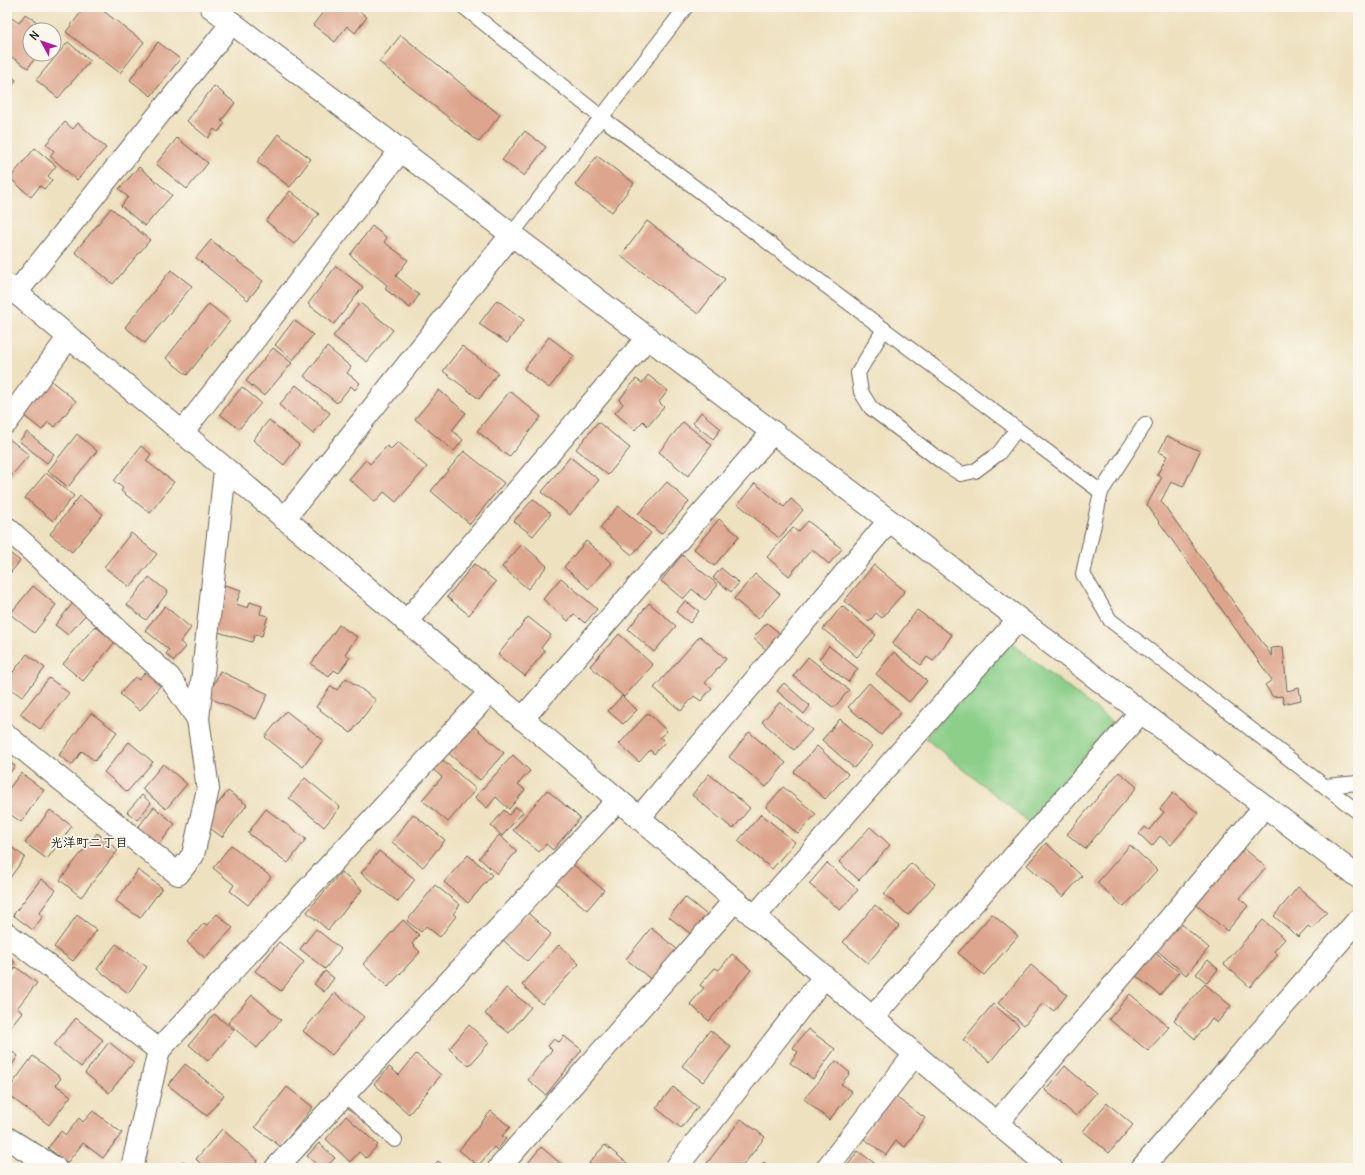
<svg xmlns="http://www.w3.org/2000/svg" width="1365" height="1175" font-family="Delius,'Klee One',sans-serif">
  <rect width="100%" height="100%" fill="#fbf7ec"/>
  <filter id="ink" filterUnits="userSpaceOnUse"><feTurbulence type="fractalNoise" baseFrequency=".025" numOctaves="2"/><feDisplacementMap in="SourceGraphic" scale="8" xChannelSelector="R" yChannelSelector="G"/><feConvolveMatrix kernelMatrix="1 2 1 2 8 2 1 2 1" color-interpolation-filters="sRGB"/></filter>
  <filter id="wash" filterUnits="userSpaceOnUse"><feTurbulence type="fractalNoise" baseFrequency=".012" numOctaves="4" result="noise"/><feDisplacementMap in="SourceGraphic" scale="16" xChannelSelector="R" yChannelSelector="G"/><feGaussianBlur stdDeviation="0.9" result="paint"/><feColorMatrix in="noise" values="0 0 0 0 0 0 0 0 0 0 0 0 0 0 0 0 0 1.4 0 .05"/><feComposite in="paint" operator="in"/></filter>
  <g filter="url(#wash)">
    <rect width="100%" height="100%" fill="#eee1c0"/>
    <polygon fill="#8bcf89" stroke="#547652" points="1010,642 1112,722 1030,823 925,738"/>
    <g id="blocks">
      <g fill="#dda58d">
        <polygon points="85,7 98,7 144,42 120,73 66,32"/>
        <polygon points="327,7 354,7 367,17 355,33 347,26 335,42 313,25"/>
        <polygon points="25,14 49,30 30,30 30,54 38,54 28,68 7,54 7,15 19,23"/>
        <polygon points="401,35 500,115 479,142 379,62"/>
        <polygon points="68,42 90,61 58,98 36,80"/>
        <polygon points="158,42 180,59 151,96 130,80"/>
        <polygon points="7,73 16,80 7,93"/>
        <polygon points="214,86 235,103 221,121 225,123 218,132 214,129 208,138 187,121"/>
        <polygon points="65,122 73,129 78,123 106,148 77,180 50,156 54,151 46,144"/>
        <polygon points="525,131 546,147 524,176 502,160"/>
        <polygon points="278,134 311,159 290,187 257,162"/>
        <polygon points="177,138 208,163 187,189 156,164"/>
        <polygon points="35,148 56,166 48,176 52,180 44,189 40,186 31,197 10,178"/>
        <polygon points="597,156 634,183 612,212 575,185"/>
        <polygon points="139,167 172,195 145,226 121,206 128,197 119,189"/>
        <polygon points="290,191 319,214 294,244 266,221"/>
        <polygon points="111,208 150,240 113,284 75,252"/>
        <polygon points="647,221 725,279 698,314 621,256"/>
        <polygon points="372,226 387,238 384,242 408,260 396,276 419,295 410,308 385,289 387,285 350,255"/>
        <polygon points="211,240 263,281 248,300 196,258"/>
        <polygon points="336,266 363,287 334,324 308,304"/>
        <polygon points="171,270 192,286 145,343 125,327"/>
        <polygon points="497,300 524,320 507,343 479,324"/>
        <polygon points="360,303 393,330 367,362 333,336"/>
        <polygon points="209,304 230,321 187,375 166,358"/>
        <polygon points="294,320 313,335 293,360 275,345"/>
        <polygon points="549,337 574,356 549,388 524,369"/>
        <polygon points="462,346 498,373 479,399 443,371"/>
        <polygon points="327,347 351,367 347,373 360,383 355,390 351,386 337,403 304,376"/>
        <polygon points="273,348 292,363 264,396 246,381"/>
        <polygon points="648,375 668,391 659,402 664,407 648,426 643,421 635,430 615,413 623,404 619,400 636,379 642,383"/>
        <polygon points="50,380 76,401 55,427 48,422 42,430 23,415"/>
        <polygon points="296,385 330,413 313,434 279,405"/>
        <polygon points="242,387 261,403 239,429 220,414"/>
        <polygon points="439,390 466,413 452,430 463,440 454,451 415,419"/>
        <polygon points="510,391 541,417 509,457 477,431"/>
        <polygon points="701,412 721,429 713,439 693,423"/>
        <polygon points="269,420 299,445 284,465 253,440"/>
        <polygon points="598,422 630,448 608,475 576,449"/>
        <polygon points="683,422 712,445 688,476 659,452"/>
        <polygon points="27,432 54,454 47,463 19,441"/>
        <polygon points="77,434 97,451 68,487 48,471"/>
        <polygon points="1167,436 1200,451 1183,487 1171,482 1161,501 1272,656 1271,648 1283,647 1287,691 1299,688 1301,700 1284,704 1282,696 1273,697 1265,685 1272,680 1147,505 1162,477 1157,475 1167,456 1159,452"/>
        <polygon points="7,437 29,455 7,481"/>
        <polygon points="398,442 427,467 396,502 384,492 375,502 349,479 366,460 370,464 387,446 391,449"/>
        <polygon points="141,446 151,454 146,461 174,482 150,513 121,491 123,488 114,481"/>
        <polygon points="464,451 504,483 470,524 431,491"/>
        <polygon points="570,457 599,480 570,515 542,492"/>
        <polygon points="46,473 74,496 53,521 25,498"/>
        <polygon points="667,482 689,502 661,534 638,514"/>
        <polygon points="755,483 784,507 791,499 803,510 779,538 738,504"/>
        <polygon points="80,496 103,514 72,552 50,534"/>
        <polygon points="533,499 551,514 533,536 514,521"/>
        <polygon points="618,506 651,533 632,555 600,528"/>
        <polygon points="719,519 739,536 714,566 694,549"/>
        <polygon points="808,521 842,549 829,564 812,549 789,576 767,557 793,528 798,532"/>
        <polygon points="131,533 157,554 130,587 104,567"/>
        <polygon points="586,541 612,563 589,589 564,567"/>
        <polygon points="522,544 547,566 528,589 502,567"/>
        <polygon points="7,551 20,561 7,577"/>
        <polygon points="682,555 718,585 705,600 692,589 683,599 661,581"/>
        <polygon points="474,564 496,582 469,615 447,597"/>
        <polygon points="874,565 905,591 882,618 876,613 869,622 844,601"/>
        <polygon points="721,568 739,583 731,592 713,578"/>
        <polygon points="755,574 780,594 758,619 734,599"/>
        <polygon points="149,577 168,592 146,620 127,605"/>
        <polygon points="561,578 597,609 585,623 574,614 568,621 543,599"/>
        <polygon points="225,585 241,590 236,604 248,608 250,602 262,606 260,614 268,616 262,636 255,634 252,642 211,630"/>
        <polygon points="33,586 56,605 34,633 10,614"/>
        <polygon points="685,601 699,611 690,623 676,612"/>
        <polygon points="73,603 86,614 68,635 55,625"/>
        <polygon points="649,603 676,626 654,652 628,629"/>
        <polygon points="165,606 191,628 180,642 186,647 174,661 166,654 169,650 145,630"/>
        <polygon points="842,606 876,635 857,657 823,629"/>
        <polygon points="917,610 952,635 933,661 927,657 921,665 892,644"/>
        <polygon points="528,617 551,635 541,648 545,651 525,676 498,655"/>
        <polygon points="767,623 783,636 769,652 753,638"/>
        <polygon points="339,625 357,637 345,654 350,657 339,673 334,670 329,677 311,664"/>
        <polygon points="95,626 115,642 83,681 63,664"/>
        <polygon points="619,634 653,665 624,697 590,666"/>
        <polygon points="700,636 726,659 705,683 712,688 701,701 694,696 681,711 654,688"/>
        <polygon points="829,646 858,669 848,682 819,659"/>
        <polygon points="894,652 927,681 909,702 876,674"/>
        <polygon points="27,654 45,668 22,697 7,686 7,680"/>
        <polygon points="808,657 849,690 834,708 793,676"/>
        <polygon points="220,671 268,694 256,719 208,697"/>
        <polygon points="145,673 160,686 140,711 120,694 135,677 139,680"/>
        <polygon points="49,678 69,693 40,729 20,714"/>
        <polygon points="346,678 376,700 351,733 316,707 331,686 337,690"/>
        <polygon points="784,683 810,706 804,714 777,691"/>
        <polygon points="869,683 901,712 881,735 848,707"/>
        <polygon points="622,696 637,710 623,724 608,711"/>
        <polygon points="780,702 812,730 794,750 762,722"/>
        <polygon points="286,711 323,740 303,767 265,737"/>
        <polygon points="91,713 117,732 95,761 82,751 72,765 59,755"/>
        <polygon points="648,713 667,731 660,737 665,742 654,754 650,750 639,762 619,744"/>
        <polygon points="840,719 872,746 854,768 822,740"/>
        <polygon points="471,724 504,753 480,780 447,752"/>
        <polygon points="749,732 786,763 766,787 729,757"/>
        <polygon points="129,742 153,762 127,792 104,772"/>
        <polygon points="817,746 848,774 825,799 794,772"/>
        <polygon points="513,755 530,771 518,784 525,790 509,809 496,797 487,808 475,797"/>
        <polygon points="439,757 476,789 448,822 422,800 442,777 430,767"/>
        <polygon points="7,760 15,766 7,777"/>
        <polygon points="163,764 187,784 166,809 142,789"/>
        <polygon points="1119,772 1137,787 1085,849 1067,834"/>
        <polygon points="21,773 44,790 21,822 7,812 7,791"/>
        <polygon points="709,774 750,808 733,829 692,795"/>
        <polygon points="305,778 340,807 324,827 289,798"/>
        <polygon points="783,787 816,814 798,834 766,807"/>
        <polygon points="547,790 580,818 553,850 546,844 539,852 513,830"/>
        <polygon points="228,791 247,805 222,837 203,823"/>
        <polygon points="1173,793 1198,813 1171,845 1160,836 1152,846 1139,834 1145,827 1149,830 1164,812 1160,809"/>
        <polygon points="142,795 151,803 137,820 127,812"/>
        <polygon points="154,807 175,824 157,847 136,830"/>
        <polygon points="516,807 523,812 502,836 491,826 504,810 509,815"/>
        <polygon points="266,809 306,839 288,863 248,833"/>
        <polygon points="50,810 72,826 47,859 25,843"/>
        <polygon points="413,814 445,840 423,867 392,842"/>
        <polygon points="761,814 795,842 772,869 738,841"/>
        <polygon points="870,827 890,845 859,880 839,862"/>
        <polygon points="97,833 118,850 81,897 60,880"/>
        <polygon points="499,835 517,851 497,874 479,858"/>
        <polygon points="1046,843 1082,876 1063,897 1027,865"/>
        <polygon points="7,844 25,857 7,882"/>
        <polygon points="231,845 271,877 248,905 230,891 234,885 213,868"/>
        <polygon points="1130,845 1157,870 1124,907 1097,883"/>
        <polygon points="1240,845 1266,867 1240,898 1248,906 1227,931 1192,901"/>
        <polygon points="379,851 415,879 398,902 361,873"/>
        <polygon points="468,855 492,875 468,903 444,882"/>
        <polygon points="571,863 604,890 587,910 555,883"/>
        <polygon points="827,863 858,890 840,910 809,884"/>
        <polygon points="911,863 935,884 908,915 884,894"/>
        <polygon points="138,870 162,888 140,918 116,901"/>
        <polygon points="341,872 362,890 328,930 307,912"/>
        <polygon points="41,879 56,890 39,913 43,916 33,930 13,915"/>
        <polygon points="435,885 460,905 453,914 456,916 440,937 426,926 421,932 407,921"/>
        <polygon points="1298,887 1327,912 1312,929 1308,926 1298,937 1274,916"/>
        <polygon points="685,897 707,915 692,935 669,917"/>
        <polygon points="875,905 899,926 868,963 843,942"/>
        <polygon points="528,913 551,934 527,961 503,940"/>
        <polygon points="217,914 233,928 205,958 187,942 204,923 207,925"/>
        <polygon points="992,914 1018,936 984,975 958,953"/>
        <polygon points="77,915 97,930 73,961 54,947"/>
        <polygon points="403,920 419,935 412,944 420,952 388,987 363,964"/>
        <polygon points="1177,920 1209,948 1186,975 1153,947"/>
        <polygon points="1263,920 1285,939 1274,951 1278,955 1250,987 1224,964"/>
        <polygon points="651,928 678,950 653,981 626,959"/>
        <polygon points="316,929 341,949 325,969 300,949"/>
        <polygon points="279,942 304,962 281,991 255,971"/>
        <polygon points="116,944 147,967 128,993 97,969"/>
        <polygon points="559,945 579,964 542,1004 522,985"/>
        <polygon points="1150,949 1179,972 1160,995 1131,972"/>
        <polygon points="732,954 751,970 709,1021 690,1004 704,988 700,985 715,968 719,970"/>
        <polygon points="7,956 15,962 7,971"/>
        <polygon points="1208,960 1218,969 1207,983 1196,974"/>
        <polygon points="1031,965 1067,995 1054,1011 1043,1003 1024,1025 998,1003"/>
        <polygon points="16,967 37,983 17,1008 22,1012 7,1031 7,978"/>
        <polygon points="325,971 334,978 324,992 314,984"/>
        <polygon points="1205,984 1231,1006 1217,1023 1212,1019 1195,1039 1174,1020"/>
        <polygon points="506,988 531,1007 509,1033 485,1014"/>
        <polygon points="335,993 364,1017 332,1055 303,1031"/>
        <polygon points="1130,994 1169,1027 1148,1051 1109,1019"/>
        <polygon points="252,995 281,1020 257,1048 228,1023"/>
        <polygon points="993,1004 1019,1026 990,1062 963,1040"/>
        <polygon points="214,1014 234,1030 208,1061 189,1045"/>
        <polygon points="76,1018 103,1040 81,1067 54,1045"/>
        <polygon points="469,1025 489,1043 469,1066 449,1049"/>
        <polygon points="808,1029 835,1049 813,1079 790,1063 798,1052 793,1048"/>
        <polygon points="710,1030 731,1047 703,1082 682,1066"/>
        <polygon points="564,1036 582,1050 546,1095 528,1080 552,1050 548,1046 554,1039 559,1042"/>
        <polygon points="109,1042 134,1062 109,1093 85,1073"/>
        <polygon points="7,1048 18,1056 7,1072"/>
        <polygon points="416,1054 441,1075 409,1114 374,1084 389,1067 399,1075"/>
        <polygon points="33,1056 61,1078 56,1085 71,1096 49,1125 7,1094 7,1091"/>
        <polygon points="836,1061 850,1073 841,1084 852,1092 829,1120 804,1099"/>
        <polygon points="185,1064 224,1095 207,1116 168,1085"/>
        <polygon points="1065,1066 1096,1093 1076,1116 1045,1090"/>
        <polygon points="287,1087 313,1107 281,1147 255,1127"/>
        <polygon points="673,1087 698,1107 681,1128 656,1108"/>
        <polygon points="893,1095 925,1118 905,1147 896,1141 886,1155 863,1138"/>
        <polygon points="1107,1103 1133,1125 1109,1153 1083,1131"/>
        <polygon points="93,1111 122,1133 103,1158 83,1143 67,1163 48,1148 61,1131 66,1135 79,1118 83,1122"/>
        <polygon points="491,1111 510,1127 502,1136 506,1139 497,1150 494,1147 478,1166 459,1150"/>
        <polygon points="346,1116 378,1145 366,1158 359,1152 350,1162 326,1139"/>
        <polygon points="741,1119 765,1137 741,1168 714,1168 707,1163"/>
        <polygon points="222,1129 258,1161 252,1168 205,1168 196,1159"/>
        <polygon points="319,1143 335,1158 325,1168 320,1168 307,1156"/>
        <polygon points="605,1145 633,1168 594,1168 589,1163"/>
        <polygon points="541,1147 566,1168 524,1168"/>
        <polygon points="858,1151 881,1168 846,1168"/>
        <polygon points="183,1161 192,1168 177,1168"/>
        <polygon points="438,1161 447,1168 432,1168"/>
        <polygon points="764,1162 771,1168 759,1168"/>
      </g>
    </g>
  </g>
  <g filter="url(#ink)">
    <use href="#blocks" fill-opacity="0" stroke="#666155" stroke-width="1"/>
    <g fill="none" stroke-linecap="round" stroke-linejoin="round">
      <g stroke="#666155" stroke-width="16">
        <g id="service">
          <polyline points="464,7 601,117 1101,492 1083,574 1110,620 1358,812"/>
          <polyline points="512,234 686,7"/>
          <polyline points="884,329 858,373 861,392 871,408 945,464 961,474 975,471 999,453 1017,429"/>
          <polyline points="1101,492 1145,424"/>
          <polyline points="1325,786 1358,783"/>
          <polyline points="344,1094 395,1140"/>
        </g>
      </g>
      <g stroke="#666155" stroke-width="24">
        <g id="minor">
          <polyline points="7,285 567,756 959,1092 1051,1168"/>
          <polyline points="16,293 232,23"/>
          <polyline points="7,422 68,338"/>
          <polyline points="182,433 401,150"/>
          <polyline points="284,519 512,234"/>
          <polyline points="7,528 169,677 198,719"/>
          <polyline points="406,622 648,337"/>
          <polyline points="522,719 773,432"/>
          <polyline points="7,736 178,874 193,855 208,789 198,719 225,470"/>
          <polyline points="639,818 889,521"/>
          <polyline points="754,917 1018,620"/>
          <polyline points="7,934 159,1050"/>
          <polyline points="872,1018 1141,712"/>
          <polyline points="997,1123 1265,806"/>
          <polyline points="7,1138 55,1168"/>
          <polyline points="132,1168 159,1050 490,692"/>
          <polyline points="276,1168 618,800"/>
          <polyline points="499,1168 735,900"/>
          <polyline points="676,1168 824,977"/>
          <polyline points="827,1168 915,1054"/>
          <polyline points="1142,1168 1358,920"/>
        </g>
      </g>
      <g stroke="#666155" stroke-width="24">
        <path id="tertiary" d="M211 7C594 295 976 587 1358 877"/>
      </g>
      <use href="#service" stroke="#fff" stroke-width="14"/>
      <use href="#minor" stroke="#fff" stroke-width="22"/>
      <use href="#tertiary" stroke="#fff" stroke-width="22"/>
    </g>
  </g>
  <g text-anchor="middle" dominant-baseline="central" stroke-width="3.5" stroke-linejoin="round" paint-order="stroke">
    <g font-size="13" font-weight="bold" fill="#1c1c1c" stroke="#fbf7ec">
      <text x="89" y="842">光洋町二丁目</text>
    </g>
  </g>
  <rect width="1365" height="1175" fill="none" stroke="#fbf7ec" stroke-width="24"/>
  <g transform="translate(42 42) rotate(310)"><circle r="19" fill="#fbf7ec" stroke="#a29f99"/>
  <path d="M0-3L7 15L0 10L-7 15Z" fill="#b5179e"/>
  <text y="-6" font-size="11" font-weight="bold" text-anchor="middle" fill="#1c1c1c">N</text>
  </g>
</svg>
